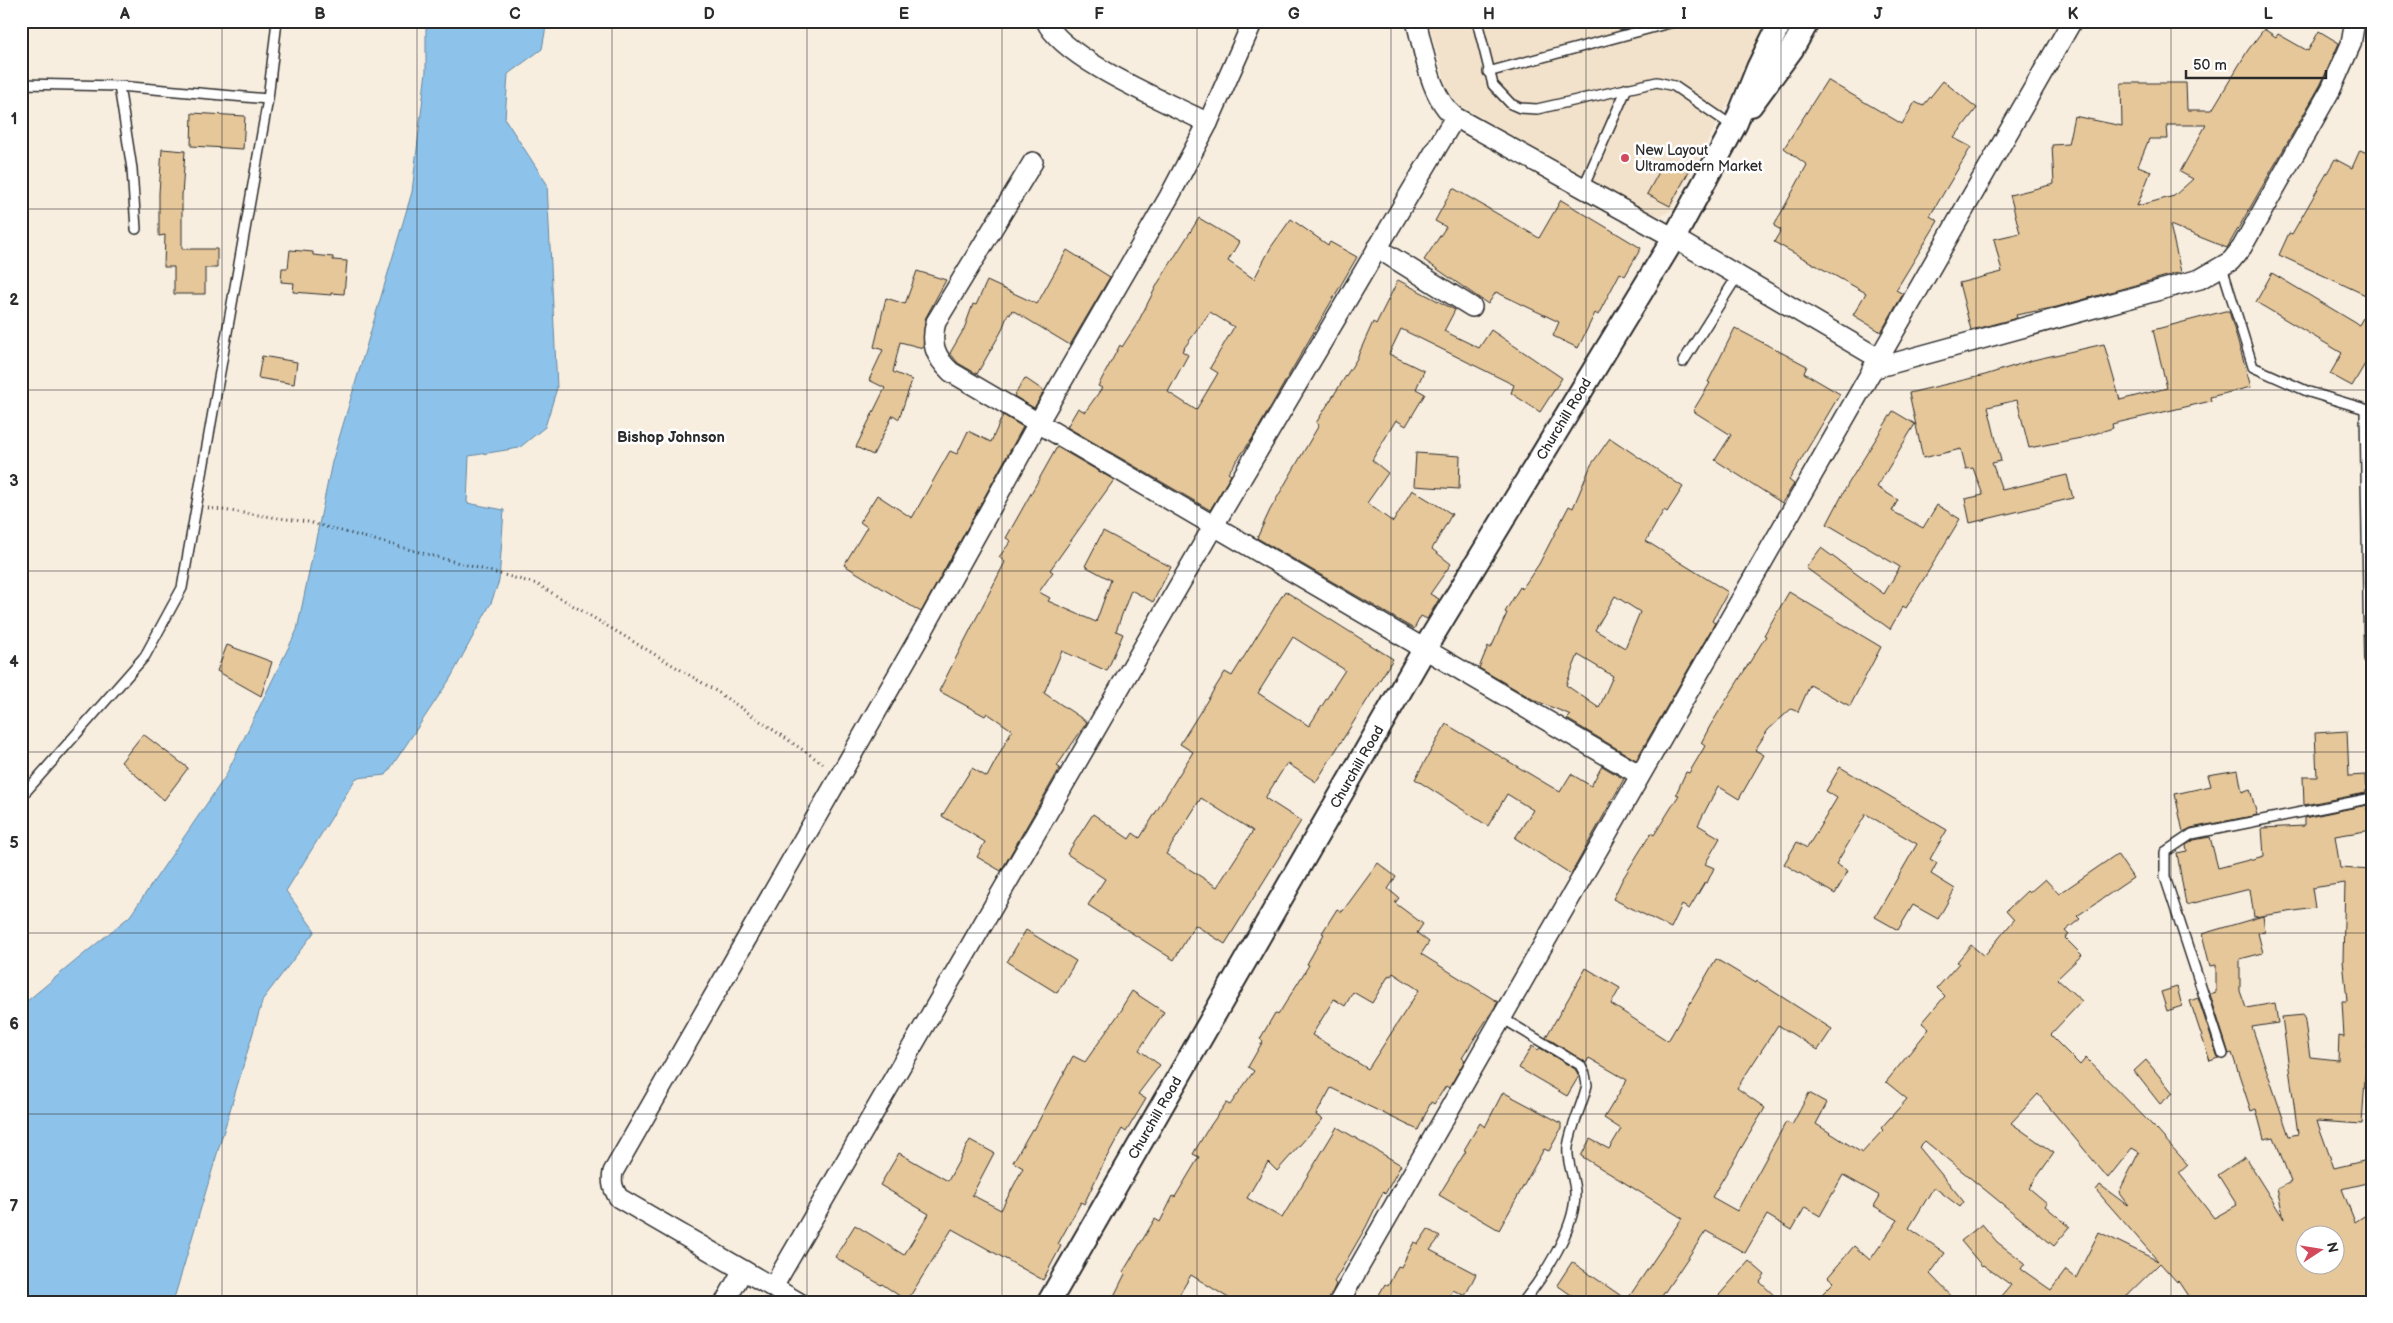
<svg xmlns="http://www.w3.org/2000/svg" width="2393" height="1323" font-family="'Balsamiq Sans',sans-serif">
  <rect width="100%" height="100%" fill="#f8eee0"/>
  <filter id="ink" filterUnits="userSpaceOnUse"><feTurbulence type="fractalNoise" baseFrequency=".02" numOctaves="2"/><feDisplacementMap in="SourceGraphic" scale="10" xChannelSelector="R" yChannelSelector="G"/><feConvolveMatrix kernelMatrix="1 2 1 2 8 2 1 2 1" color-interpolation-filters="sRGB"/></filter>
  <g filter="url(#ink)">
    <polygon fill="#f3e2cb" points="1428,21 1772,21 1671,210 1662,216 1649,213 1460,106 1448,92"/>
    <polygon fill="#8dc3eb" stroke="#66869e" points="426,21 547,21 542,49 508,74 505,119 547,184 557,388 545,427 519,448 469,456 467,503 504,510 499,581 491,603 450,679 386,775 356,778 286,891 315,931 263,999 173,1302 21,1302 21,1006 130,916 225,777 297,630 332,462 412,192 426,71"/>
    <g fill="#e6c799" stroke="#2b2b2b" fill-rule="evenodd">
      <path d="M2264 29 2276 37 2278 34 2308 51 2319 31 2339 43 2321 84 2227 248 2170 225 2181 272 2057 307 2016 315 2017 318 1971 330 1959 283 2002 272 1994 239 2020 233 2010 195 2054 184 2052 145 2068 144 2074 116 2122 126 2121 83H2186L2187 110H2212L2248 50ZM2167 125H2206L2180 172 2193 179 2174 196 2137 206 2151 171 2138 166 2149 139H2168Z"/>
      <polygon points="1827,80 1902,124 1915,102 1923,106 1943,81 1977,108 1954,138 1971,147 1930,216 1938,221 1896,290 1903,294 1881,332 1853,315 1866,293 1774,242 1781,230 1774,226 1807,165 1784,148"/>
      <polygon points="192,113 245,116 243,149 191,146"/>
      <polygon points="162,149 185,151 182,196 182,249 217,249 217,268 205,268 205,294 174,294 174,267 164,267 165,235 159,236 159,193"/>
      <polygon points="2360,150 2372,155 2372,298 2279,255 2289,233 2292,234 2335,159 2352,168"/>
      <polygon points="1666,159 1689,171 1670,206 1647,194"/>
      <polygon points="1453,188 1539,238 1561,200 1641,248 1625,276 1620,273 1598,315 1595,313 1578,348 1553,336 1559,322 1496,292 1488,304 1424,260 1446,227 1435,221"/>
      <path d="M1199 218 1239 242 1228 261 1254 279 1271 247 1291 219 1328 245 1330 242 1357 257 1252 439 1228 473 1231 475 1210 510 1067 427 1078 408 1085 412 1102 388 1098 386 1120 345 1122 347 1137 324 1158 283ZM1210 312 1234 327 1210 368 1218 373 1196 410 1168 392 1188 355 1182 351Z"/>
      <polygon points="290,250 313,252 313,255 333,257 333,260 347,261 344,294 331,293 331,295 293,292 294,283 281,282 282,268 288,268"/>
      <polygon points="1067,250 1110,277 1070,345 1012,310 1010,315 1008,314 1001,332 977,374 958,363 950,353 964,329 973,304 976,305 987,281 1037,304"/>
      <polygon points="917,271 946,280 925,319 923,348 900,342 893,372 912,380 899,419 893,415 873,455 856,447 885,388 869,380 883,350 874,347 886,298 905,304"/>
      <polygon points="2272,273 2359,325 2372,302 2372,352 2352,386 2330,374 2342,353 2256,302"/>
      <polygon points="1398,280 1455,310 1444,331 1479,348 1491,330 1562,378 1540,412 1511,393 1514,385 1401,329 1389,354 1424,371 1416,389 1425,394 1406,426 1396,420 1372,460 1388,473 1367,503 1393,522 1412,490 1452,514 1432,549 1451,564 1430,594 1439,599 1427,619 1421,616 1414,629 1257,538 1270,510 1319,425 1316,423 1356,360 1373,322 1376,324"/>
      <polygon points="2225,311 2229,311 2251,387 2210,397 2211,401 2112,424 2113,428 2081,438 2029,448 2017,400 1988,407 2001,461 1992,463 2002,490 2067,475 2073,498 1970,523 1965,499 1983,495 1973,468 1966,469 1961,449 1923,458 1909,393 1985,375 2033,360 2104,344 2120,400 2167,388 2153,330"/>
      <polygon points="1735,328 1807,366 1804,373 1840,394 1789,480 1794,484 1782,503 1715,460 1731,435 1693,411 1710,383 1708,382"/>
      <polygon points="262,356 297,362 294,384 258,378"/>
      <polygon points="1025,378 1044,391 1034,408 1014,396"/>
      <polygon points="1893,411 1915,424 1877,487 1898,500 1892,511 1923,528 1937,505 1960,519 1906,608 1903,606 1890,629 1806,568 1821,548 1884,594 1900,567 1827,524 1848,484"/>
      <polygon points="1003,415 1023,427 921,612 844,565 867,527 860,522 877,495 912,518 950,451 957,454 968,431 991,442"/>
      <path d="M1610 438 1683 487 1667 512 1664 510 1646 541 1728 592 1712 621 1715 623 1636 760 1567 719 1571 715 1534 700 1479 668 1488 646 1491 648 1507 613 1505 612 1520 587 1522 589 1539 564 1569 506 1573 508 1591 465ZM1615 596 1640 612 1625 648 1595 630ZM1578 655 1613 676 1599 708 1566 685Z"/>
      <polygon points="1057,447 1114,480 1050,570 1053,572 1039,592 1050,598 1048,601 1096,622 1111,580 1085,566 1103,531 1171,567 1153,602 1131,590 1116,631 1123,634 1107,671 1062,651 1044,693 1087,722 1057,766 1060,768 1001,871 977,857 985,842 942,816 972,768 987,777 1012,730 987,713 985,716 939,691 1005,562 999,557 1011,541 1006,538"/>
      <polygon points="1416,453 1460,456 1459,489 1414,486"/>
      <path d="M1285 591 1393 659 1316 782 1287 763 1265 798 1301 821 1225 944 1195 925 1174 960 1088 905 1105 879 1067 854 1093 814 1129 839 1133 833 1140 838 1193 752 1180 744 1225 672 1232 676ZM1293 637 1345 670 1309 726 1258 693ZM1201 798 1253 831 1217 887 1166 854Z"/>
      <polygon points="1789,592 1881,647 1850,706 1810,685 1798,712 1791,709 1768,730 1755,750 1764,755 1739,799 1718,786 1698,825 1720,838 1705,864 1714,868 1707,883 1705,882 1689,909 1682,905 1671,928 1613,899 1622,880 1651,833 1654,835 1679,795 1676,794 1686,772 1689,773 1705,746 1701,743 1710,726 1766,636 1764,635"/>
      <polygon points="227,645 272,662 261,696 217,671"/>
      <polygon points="1446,724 1560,792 1571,774 1591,786 1602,766 1624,779 1571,874 1515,838 1533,810 1507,794 1488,826 1415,779"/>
      <polygon points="2347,731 2349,776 2365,775 2366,793 2304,805 2303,777 2317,777 2315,733"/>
      <polygon points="143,734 188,768 164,800 121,762"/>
      <polygon points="1840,767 1947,830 1930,859 1937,863 1931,874 1955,889 1938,919 1913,905 1898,930 1875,917 1917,844 1866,814 1836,864 1848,871 1835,894 1784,864 1797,842 1807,848 1837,798 1826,791"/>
      <polygon points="2238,770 2242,792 2250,789 2257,815 2191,828 2183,832 2175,794 2211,786 2208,775"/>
      <path d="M2367 805V811H2372V830L2335 836 2340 868 2372 870V1033L2368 1034 2362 1124 2317 1121 2334 1168 2372 1159V1182L2342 1189 2355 1222 2372 1211V1302H2192L2178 1281 2177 1282 2160 1263 2120 1302H1997L2011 1285 1983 1265 1982 1266 1961 1241 1982 1224 1997 1242 2025 1263 2021 1269 2051 1290 2066 1270 2076 1278 2099 1232 2158 1261 2096 1190 2100 1185 2127 1205 2128 1204 2119 1192 2139 1152 2132 1148 2108 1178 2038 1094 2011 1123 2054 1153 2029 1188 2047 1203 2045 1206 2070 1227 2054 1246 1925 1141 1919 1147 1964 1202 1960 1207 1934 1187 1909 1228 1945 1253 1930 1274 1957 1302H1814L1834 1282 1828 1277 1854 1246 1870 1260 1898 1220 1874 1206 1880 1196 1843 1175 1820 1216 1805 1207 1792 1230 1767 1215 1745 1253 1706 1231 1658 1302H1581L1557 1285 1572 1262 1627 1300 1682 1218 1581 1156 1590 1139 1609 1149 1621 1129 1604 1118 1627 1080 1589 1058 1586 1063 1546 1037 1586 968 1620 988 1611 1004 1668 1041 1716 959 1756 983 1757 981 1832 1029 1818 1050 1778 1025 1737 1088 1765 1108 1712 1197 1737 1211 1786 1122 1792 1125 1809 1093 1827 1103 1816 1124 1862 1153 1883 1130 1881 1128 1907 1099 1886 1082 1929 1029 1922 1023 1945 996 1937 988 1959 963 1957 962 1971 945 1984 956 2014 920 2006 911 2027 891 2029 893 2045 879 2059 894 2117 854 2133 878 2077 916 2080 919 2065 931 2069 935 2065 938 2082 955 2057 979 2082 1001 2050 1035 2080 1065 2086 1058 2156 1129 2188 1165 2179 1173 2214 1218 2237 1205 2218 1175 2245 1157 2284 1219 2277 1189 2291 1182 2274 1137 2264 1139 2256 1109 2251 1111 2232 1053 2229 1054 2210 994 2216 992V965L2210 966 2202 934 2263 916 2265 932 2258 933 2263 953 2240 959V991L2246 1008 2275 1003 2278 1023 2252 1027 2289 1136 2298 1134 2282 1017 2304 1015 2310 1057 2338 1060 2339 1036 2344 1037 2342 1001H2347L2343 960 2345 883 2312 888 2315 908 2254 917 2250 889 2186 905 2177 853 2187 851 2186 845 2194 840 2210 837 2218 868 2264 856 2262 828 2304 826V818ZM2306 1236H2336V1266H2306Z"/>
      <path d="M1378 863 1396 877 1388 889 1399 898 1395 903 1423 924 1417 933 1429 942 1421 954 1498 1002 1462 1058 1465 1060 1449 1088 1446 1086 1434 1104 1431 1102 1418 1130 1331 1088 1316 1115 1323 1119 1277 1171 1268 1162 1247 1198 1282 1218 1337 1127 1401 1165 1385 1194 1383 1192 1366 1227 1334 1282 1336 1284 1328 1302H1235L1191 1275 1175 1302H1111L1125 1274 1123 1272 1155 1219 1160 1222 1173 1196 1175 1197 1199 1157 1193 1154 1206 1132 1226 1103 1230 1105 1254 1071 1248 1067 1263 1041 1260 1039 1275 1013 1278 1015 1309 965 1307 964 1324 934 1322 933 1337 909 1342 912ZM1393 973 1419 990 1368 1069 1312 1035 1334 999 1345 1006 1353 992 1372 1003 1389 975 1391 976Z"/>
      <polygon points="1026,930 1076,961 1057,993 1007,962"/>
      <polygon points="2177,987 2182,1006 2167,1011 2161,992"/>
      <polygon points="1132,991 1164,1012 1139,1050 1160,1065 1138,1094 1146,1099 1126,1132 1122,1129 1103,1164 1084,1204 1081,1202 1058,1244 1061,1246 1043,1280 952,1229 907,1301 882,1284 881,1285 835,1257 855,1225 904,1255 929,1214 880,1185 899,1153 948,1181 970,1140 994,1153 972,1195 1001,1210 1023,1168 1013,1162 1032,1129 1034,1130 1073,1056 1085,1062 1123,1008 1122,1007"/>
      <polygon points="2198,998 2218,1058 2210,1061 2190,1001"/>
      <polygon points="1532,1046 1538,1050 1540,1048 1575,1069 1579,1076 1567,1096 1519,1068"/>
      <polygon points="2146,1060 2173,1093 2160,1104 2134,1071"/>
      <polygon points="1503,1092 1561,1123 1561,1129 1549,1151 1544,1149 1499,1230 1439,1195 1466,1151 1464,1150 1480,1123 1485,1127"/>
      <polygon points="1428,1229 1440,1237 1430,1250 1476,1274 1465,1296 1453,1290 1447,1302 1375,1302 1385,1284 1388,1286 1398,1266 1401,1267 1414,1242 1418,1244"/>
      <polygon points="1749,1261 1765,1275 1760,1282 1781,1302 1713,1302"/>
    </g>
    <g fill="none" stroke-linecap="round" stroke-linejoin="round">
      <g stroke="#2b2b2b" stroke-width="12">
        <g id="service">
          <polyline points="1477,21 1493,85 1511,104 1520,108 1537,109 1657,82 1674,86 1734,127"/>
          <polyline points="1488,72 1677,21"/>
          <polyline points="21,84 119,86 268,99"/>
          <polyline points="119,86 132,169 136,229"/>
          <polyline points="1583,188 1627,88"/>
          <polyline points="2222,267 2253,367 2309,392 2372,411"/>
          <polyline points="1683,362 1738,275"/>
          <polyline points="2365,410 2369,659"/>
          <polyline points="21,797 145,656 182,588 268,99 277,21"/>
          <path d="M1502 1018 1580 1065 1585 1074 1587 1085C1582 1106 1571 1126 1568 1147 1566 1164 1576 1179 1575 1196 1574 1230 1544 1276 1523 1302"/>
          <polyline points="2223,1054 2165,877 2165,852 2192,834 2367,799 2372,800"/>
        </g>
      </g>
      <g stroke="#2b2b2b" stroke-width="22">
        <g id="minor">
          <path d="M1046 21C1062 59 1169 103 1208 123"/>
          <path d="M1416 21C1424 50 1430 98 1455 117L1674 238 1878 358"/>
          <path d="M1033 162 936 322C930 343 935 357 951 372L1640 775"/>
          <polyline points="1377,248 1472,307"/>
          <polyline points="1872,369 2200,279 2231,261 2242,247 2331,89 2351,44 2355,21"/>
          <polyline points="773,1287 1214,525 1455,117"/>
          <polyline points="725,1302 743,1270"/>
          <path d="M798 1302 619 1198C613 1189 611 1183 613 1172L925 627 1038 423 1169 197 1208 123 1253 21"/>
          <polyline points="1339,1302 2072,21"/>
        </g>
      </g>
      <g stroke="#2b2b2b" stroke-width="26">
        <g id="tertiary">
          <polyline points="1751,105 1792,49 1808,21"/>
          <polyline points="1049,1302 1425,648 1674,238 1736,123 1758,68 1781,21"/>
        </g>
      </g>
      <polyline stroke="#2b2b2b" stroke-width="3" stroke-dasharray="1 4" stroke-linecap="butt" points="208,508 308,522 537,584 716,691 825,765"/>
      <use href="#service" stroke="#fff" stroke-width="9"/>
      <use href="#minor" stroke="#fff" stroke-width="19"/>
      <use href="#tertiary" stroke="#fff" stroke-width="22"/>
    </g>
  </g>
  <path fill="none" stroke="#2b2b2b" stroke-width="1" stroke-opacity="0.55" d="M222 21V1302M417 21V1302M612 21V1302M807 21V1302M1002 21V1302M1197 21V1302M1391 21V1302M1586 21V1302M1781 21V1302M1976 21V1302M2171 21V1302M21 209H2372M21 390H2372M21 571H2372M21 752H2372M21 933H2372M21 1114H2372"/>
  <circle fill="#d1495b" stroke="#fff" stroke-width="2" cx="1625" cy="158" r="5"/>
  <g text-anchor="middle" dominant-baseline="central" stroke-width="5" stroke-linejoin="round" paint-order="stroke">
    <g font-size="14" fill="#2b2b2b" stroke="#fff" text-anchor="start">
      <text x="1635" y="150">New Layout<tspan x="1635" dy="16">Ultramodern Market</tspan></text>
    </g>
    <g font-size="14" fill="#2b2b2b" stroke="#fff">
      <text transform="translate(1564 419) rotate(-59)">Churchill Road</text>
      <text transform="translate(1357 767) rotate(-60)">Churchill Road</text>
      <text transform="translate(1155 1118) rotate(-60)">Churchill Road</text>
    </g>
    <g font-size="15" font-weight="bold" fill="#2b2b2b" stroke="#fff">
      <text x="671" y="437">Bishop Johnson</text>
    </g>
  </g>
  <rect width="2393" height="1323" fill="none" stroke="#fff" stroke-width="55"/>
  <g transform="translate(2320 1250) rotate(78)"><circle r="24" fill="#ffffff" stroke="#aaaaaa"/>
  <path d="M0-4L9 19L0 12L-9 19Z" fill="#d1495b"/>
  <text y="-8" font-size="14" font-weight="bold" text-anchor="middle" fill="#2b2b2b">N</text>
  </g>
  <path d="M2186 70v8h140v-8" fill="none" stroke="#2b2b2b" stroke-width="2.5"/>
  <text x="2193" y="70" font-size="15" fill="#2b2b2b" stroke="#ffffff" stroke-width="4" paint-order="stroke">50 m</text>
  <rect x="28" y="28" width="2338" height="1268" fill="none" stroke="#2b2b2b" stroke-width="2"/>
  <g font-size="16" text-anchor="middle" font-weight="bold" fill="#2b2b2b">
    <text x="125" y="19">A</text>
    <text x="320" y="19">B</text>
    <text x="515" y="19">C</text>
    <text x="709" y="19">D</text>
    <text x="904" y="19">E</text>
    <text x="1099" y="19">F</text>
    <text x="1294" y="19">G</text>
    <text x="1489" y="19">H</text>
    <text x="1684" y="19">I</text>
    <text x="1878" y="19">J</text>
    <text x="2073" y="19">K</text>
    <text x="2268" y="19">L</text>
    <text x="14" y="124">1</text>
    <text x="14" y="305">2</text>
    <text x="14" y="486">3</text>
    <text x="14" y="667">4</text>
    <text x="14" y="848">5</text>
    <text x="14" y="1029">6</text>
    <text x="14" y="1211">7</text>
  </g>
</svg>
